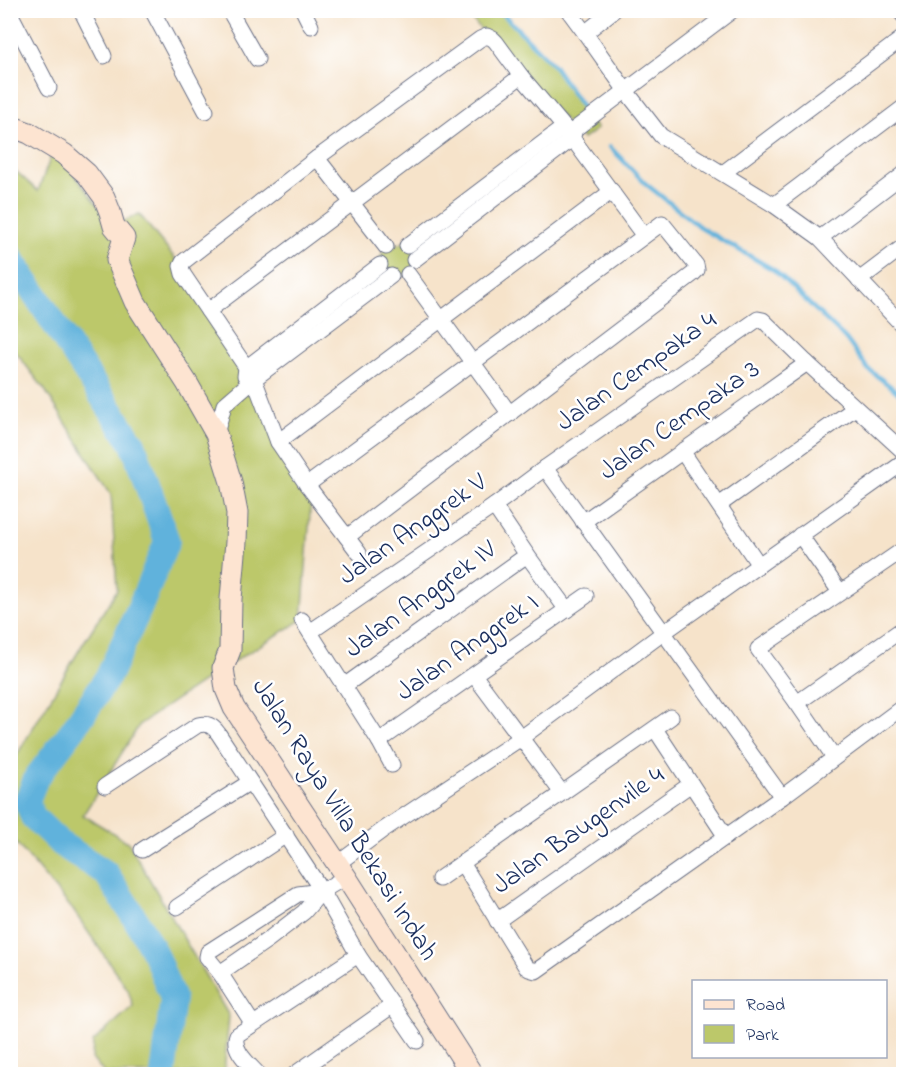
<svg xmlns="http://www.w3.org/2000/svg" width="914" height="1085" font-family="'Indie Flower',sans-serif">
  <rect width="100%" height="100%" fill="#fff"/>
  <filter id="ink" filterUnits="userSpaceOnUse"><feTurbulence type="fractalNoise" baseFrequency=".0167" numOctaves="2"/><feDisplacementMap in="SourceGraphic" scale="12" xChannelSelector="R" yChannelSelector="G"/><feConvolveMatrix kernelMatrix="1 2 1 2 8 2 1 2 1" color-interpolation-filters="sRGB"/></filter>
  <filter id="wash" filterUnits="userSpaceOnUse"><feTurbulence type="fractalNoise" baseFrequency=".008" numOctaves="4" result="noise"/><feDisplacementMap in="SourceGraphic" scale="24" xChannelSelector="R" yChannelSelector="G"/><feGaussianBlur stdDeviation="1.35" result="paint"/><feColorMatrix in="noise" values="0 0 0 0 0 0 0 0 0 0 0 0 0 0 0 0 0 1.4 0 .05"/><feComposite in="paint" operator="in"/></filter>
  <g filter="url(#wash)">
    <rect width="100%" height="100%" fill="#f6e3ca"/>
    <g fill="#bcc86a" stroke="#6c7c64" stroke-width="1.5">
      <polygon points="465,11 499,11 554,66 597,129 583,139 521,76"/>
      <path d="M564 127 413 266 408 274 390 276 254 379 311 500 302 620 223 668 140 724 83 815 128 842 229 1016 224 1074H105L92 1059 93 1042 133 1006 128 990 73 910 11 837V774L15 758 84 642 117 590 111 494 45 390 11 346V167L38 191 54 148 114 226 139 214 181 266 246 368 380 265C381 250 385 243 401 244Z"/>
    </g>
    <g fill="none" stroke-linecap="round" stroke-linejoin="round">
      <g stroke="#61b2dc" stroke-width="4.5">
        <polyline points="499,10 554,66 588,116"/>
        <polyline points="610,147 646,184 701,228 774,270 846,339 868,369 894,389 904,398"/>
      </g>
      <polyline stroke="#61b2dc" stroke-width="26" points="10,256 133,444 167,541 140,607 109,675 74,728 36,778 27,801 33,817 61,844 106,873 138,923 155,954 173,999 163,1074"/>
    </g>
  </g>
  <g filter="url(#ink)">
    <g fill="none" stroke-linecap="round" stroke-linejoin="round">
      <g stroke="#686e84" stroke-width="17">
        <g id="street">
          <polyline points="81,10 104,56"/>
          <polyline points="152,10 206,111"/>
          <polyline points="229,10 257,59"/>
          <polyline points="303,10 311,26"/>
          <polyline points="568,10 585,33 626,91 661,136 774,205 820,238 904,327"/>
          <polyline points="899,10 904,16"/>
          <polyline points="10,13 49,88"/>
          <polyline points="585,33 614,10"/>
          <polyline points="317,158 386,247"/>
          <polyline points="723,173 904,37"/>
          <polyline points="774,205 904,107"/>
          <polyline points="820,238 904,174"/>
          <polyline points="407,246 564,127"/>
          <polyline points="414,260 572,139 575,129 733,10"/>
          <polyline points="408,274 510,414"/>
          <polyline points="859,280 904,246"/>
          <polyline points="208,311 521,76"/>
          <polyline points="245,376 246,368 380,265"/>
          <polyline points="216,434 224,405 254,379 391,276"/>
          <polyline points="278,442 612,191"/>
          <polyline points="682,451 759,565"/>
          <polyline points="545,468 782,797"/>
          <polyline points="307,485 662,223 696,265 697,270 693,274 347,537"/>
          <polyline points="719,505 855,408"/>
          <polyline points="494,506 527,555 567,610"/>
          <polyline points="583,522 807,363"/>
          <polyline points="800,535 840,592"/>
          <polyline points="359,553 307,485 278,442 254,379 183,274 181,266 183,262 317,158 480,39 487,36 493,39 496,42 521,76 564,127 644,236"/>
          <polyline points="302,620 379,741 392,765"/>
          <polyline points="310,632 494,506 545,468 758,319 763,320 807,363 904,452"/>
          <polyline points="474,675 562,793"/>
          <polyline points="344,686 527,555"/>
          <polyline points="797,703 904,628"/>
          <polyline points="655,729 726,837"/>
          <polyline points="379,741 586,596"/>
          <polyline points="834,757 797,703 758,649 904,549"/>
          <path d="M105 786 198 725C207 723 212 725 218 733L322 891 358 955 417 1041"/>
          <polyline points="142,850 250,782"/>
          <polyline points="462,863 526,967 529,969 536,971 782,797 904,706"/>
          <polyline points="337,864 383,830 521,738 663,633 904,462"/>
          <polyline points="439,879 671,717"/>
          <polyline points="177,907 286,835"/>
          <polyline points="497,921 691,784"/>
          <polyline points="220,973 269,939 304,912 322,891 346,877"/>
          <polyline points="253,1024 220,973 207,957 208,952 298,894 322,891"/>
          <path d="M258 1074C249 1064 231 1049 237 1035L358 955"/>
          <polyline points="295,1074 393,1005"/>
        </g>
      </g>
      <g stroke="#686e84" stroke-width="23">
        <polyline id="secondary" points="10,126 29,133 64,154 87,174 104,197 110,212 114,226 124,238 117,260 135,302 187,383 216,434 231,482 237,513 236,542 231,599 230,650 223,668 226,689 234,708 346,877 472,1074"/>
      </g>
      <use href="#street" stroke="#fff" stroke-width="15"/>
      <use href="#secondary" stroke="#fde4d1" stroke-width="21"/>
    </g>
  </g>
  <g text-anchor="middle" dominant-baseline="central" stroke-width="5" stroke-linejoin="round" paint-order="stroke">
    <g font-size="27" fill="#1b2f5e" stroke="#fff">
      <text transform="translate(637 372) rotate(-35)">Jalan Cempaka 4</text>
      <text transform="translate(680 421) rotate(-35)">Jalan Cempaka 3</text>
      <text transform="translate(413 530) rotate(-35)">Jalan Anggrek V</text>
      <text transform="translate(421 600) rotate(-36)">Jalan Anggrek IV</text>
      <text transform="translate(468 648) rotate(-35)">Jalan Anggrek I</text>
      <text transform="translate(344 820) rotate(58)">Jalan Raya Villa Bekasi Indah</text>
      <text transform="translate(579 831) rotate(-35)">Jalan Baugenvile 4</text>
    </g>
  </g>
  <rect width="914" height="1085" fill="none" stroke="#fff" stroke-width="36"/>
  <rect x="692" y="980" width="195" height="78" fill="#ffffff" stroke="#a4acbf" stroke-width="1.5"/>
  <rect x="704" y="1000" width="30" height="9" fill="#fde4d1" stroke="#a4acbf" stroke-width="1.5"/>
  <text x="746" y="1010" font-size="18" fill="#1b2f5e">Road</text>
  <rect x="704" y="1025" width="30" height="18" fill="#bcc86a" stroke="#a4acbf" stroke-width="1.5"/>
  <text x="746" y="1040" font-size="18" fill="#1b2f5e">Park</text>
</svg>
